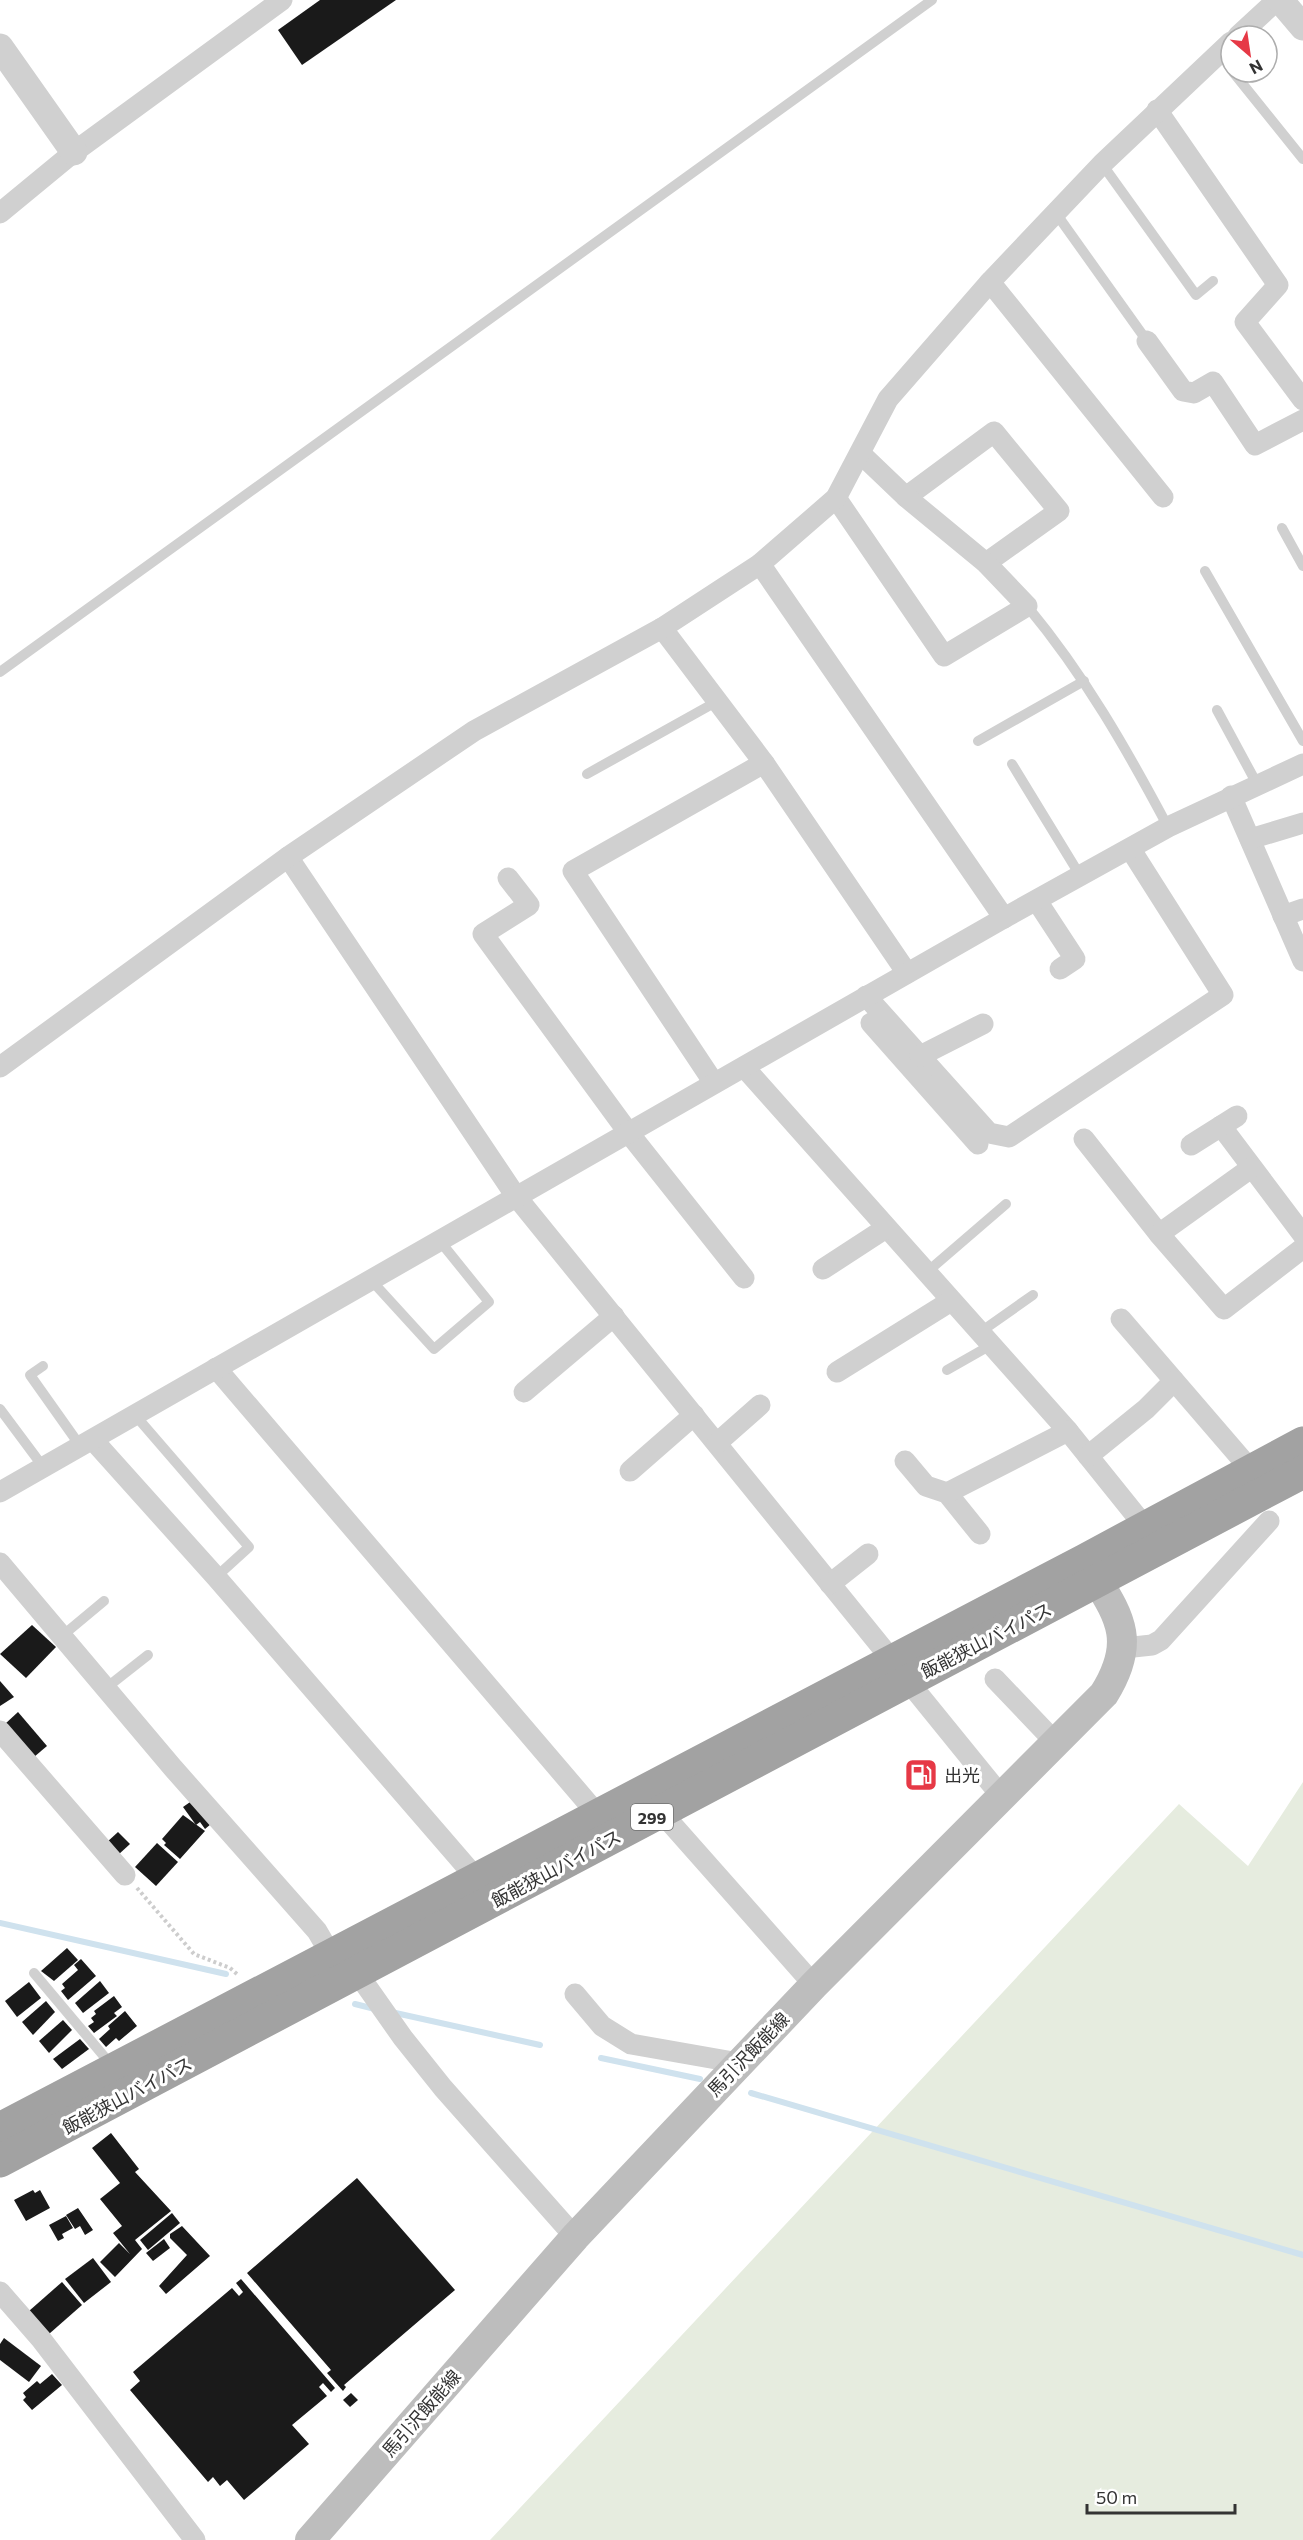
<svg xmlns="http://www.w3.org/2000/svg" width="1303" height="2540" font-family="Commissioner,'Noto Sans JP',sans-serif">
  <rect width="100%" height="100%" fill="#fff"/>
  <polygon fill="#e6ecdf" points="1303,1782 1303,2540 490,2540 1179,1804 1248,1866"/>
  <g fill="none" stroke-linecap="round" stroke-linejoin="round">
    <g stroke="#cfe2ee" stroke-width="6">
      <polyline points="0,1923 226,1974"/>
      <polyline points="355,2004 375,2009"/>
      <polyline points="391,2012 540,2045"/>
      <polyline points="601,2058 700,2079"/>
      <polyline points="751,2093 1303,2255"/>
    </g>
  </g>
  <g fill="#1a1a1a">
    <polygon points="320,0 396,0 302,65 278,30"/>
    <polygon points="32,1625 56,1647 26,1678 0,1654"/>
    <polygon points="0,1681 14,1697 0,1706"/>
    <polygon points="18,1712 47,1746 34,1757 5,1724"/>
    <polygon points="193,1800 211,1824 205,1829 200,1822 196,1825 183,1807"/>
    <polygon points="183,1815 205,1831 180,1859 164,1845 166,1843 162,1839"/>
    <polygon points="118,1832 130,1844 118,1855 106,1843"/>
    <polygon points="157,1843 178,1862 156,1886 135,1867"/>
    <polygon points="67,1948 78,1960 54,1981 41,1971"/>
    <polygon points="81,1959 96,1976 68,2000 61,1991 65,1988 62,1984 78,1970 74,1965"/>
    <polygon points="100,1981 109,1993 83,2013 75,2003"/>
    <polygon points="29,1982 41,1998 17,2017 5,2001"/>
    <polygon points="114,1996 122,2007 114,2013 117,2016 94,2033 88,2026 94,2022 91,2018 96,2014 94,2011"/>
    <polygon points="46,2001 55,2012 33,2035 22,2022"/>
    <polygon points="125,2011 137,2026 119,2041 116,2038 106,2047 99,2039 110,2029 108,2026"/>
    <polygon points="63,2020 72,2030 49,2053 39,2041"/>
    <polygon points="80,2039 89,2049 62,2069 53,2059"/>
    <polygon points="111,2133 139,2169 135,2172 171,2211 135,2240 142,2249 115,2277 100,2262 119,2243 130,2254 113,2233 122,2226 100,2199 120,2183 92,2148"/>
    <polygon points="357,2178 455,2290 344,2385 346,2387 343,2391 327,2373 331,2370 247,2273"/>
    <polygon points="33,2190 35,2193 40,2190 50,2208 26,2221 14,2200"/>
    <polygon points="78,2208 93,2230 85,2235 80,2226 75,2229 66,2215"/>
    <polygon points="172,2213 180,2223 148,2250 140,2240"/>
    <polygon points="66,2216 73,2228 62,2234 64,2238 58,2241 49,2225"/>
    <polygon points="182,2226 210,2256 166,2294 159,2286 187,2255 170,2238 170,2234"/>
    <polygon points="164,2239 170,2248 153,2261 146,2253"/>
    <polygon points="93,2258 111,2282 84,2303 65,2279"/>
    <polygon points="241,2279 335,2388 331,2392 323,2383 319,2387 327,2396 292,2425 309,2444 244,2500 227,2480 220,2486 213,2477 208,2482 130,2390 140,2381 133,2372 232,2288 239,2296 243,2292 236,2283"/>
    <polygon points="62,2282 82,2305 49,2334 29,2311"/>
    <polygon points="4,2338 41,2366 29,2382 0,2360 0,2344"/>
    <polygon points="52,2374 62,2385 32,2410 23,2400 26,2397 23,2393 37,2381 40,2384"/>
    <polygon points="351,2393 358,2400 350,2407 343,2400"/>
  </g>
  <g fill="none" stroke-linecap="round" stroke-linejoin="round">
    <polyline stroke="#cdcdcd" stroke-width="4" stroke-dasharray="3 3" stroke-linecap="butt" points="137,1888 194,1954 230,1968 238,1975"/>
    <g stroke="#d0d0d0" stroke-width="10">
      <polyline points="1233,72 1303,159"/>
      <polyline points="1102,164 1196,295 1213,281"/>
      <polyline points="1055,212 1147,341"/>
      <polyline points="1282,528 1303,566"/>
      <polyline points="1205,571 1303,741"/>
      <path d="M1027 606C1085 676 1126 748 1168 827"/>
      <polyline points="0,672 932,0"/>
      <polyline points="1217,710 1257,784"/>
      <polyline points="978,741 1084,681"/>
      <polyline points="1012,764 1081,877"/>
      <polyline points="587,774 716,702"/>
      <polyline points="927,1272 1006,1204"/>
      <polyline points="371,1280 434,1349 489,1302 439,1240"/>
      <polyline points="979,1333 1033,1295"/>
      <polyline points="43,1366 30,1375 81,1447"/>
      <polyline points="947,1370 991,1345"/>
      <polyline points="0,1409 44,1468"/>
      <polyline points="135,1415 249,1547 216,1577"/>
      <polyline points="62,1636 104,1601"/>
      <polyline points="106,1688 148,1655"/>
      <polyline points="34,1973 113,2067"/>
    </g>
    <g stroke="#d0d0d0" stroke-width="21">
      <polyline points="1238,36 1277,0"/>
      <polyline points="1157,110 1278,285 1245,322 1303,400"/>
      <polyline points="0,213 74,152 282,0"/>
      <polyline points="990,282 1163,497"/>
      <polyline points="1147,341 1183,391 1194,393 1213,382 1255,445 1303,420"/>
      <polyline points="906,497 994,432 1059,511 986,563"/>
      <polyline points="836,498 944,656 1027,606 986,563 906,497 861,454"/>
      <polyline points="760,564 1004,918"/>
      <polyline points="662,628 764,763 907,973"/>
      <polyline points="1231,796 1303,961"/>
      <polyline points="1250,839 1303,823"/>
      <polyline points="288,857 515,1195 892,1660"/>
      <polyline points="508,878 529,905 483,934 628,1132 744,1278"/>
      <polyline points="1037,901 1075,959 1060,969"/>
      <polyline points="1283,916 1303,909"/>
      <polyline points="866,996 989,1133 1009,1137 1223,995 1131,850"/>
      <polyline points="871,1023 978,1144"/>
      <polyline points="920,1056 983,1024"/>
      <polyline points="0,1067 288,857 474,731 662,628 760,564 836,498 888,399 990,282 1102,164 1231,42"/>
      <polyline points="744,1067 1068,1431 1146,1528"/>
      <polyline points="714,1083 573,871 764,763"/>
      <polyline points="1221,1126 1303,1235"/>
      <polyline points="1084,1139 1159,1234 1224,1309 1303,1248"/>
      <polyline points="1191,1145 1237,1116"/>
      <polyline points="1159,1234 1251,1168"/>
      <polyline points="823,1269 886,1228"/>
      <polyline points="1121,1319 1251,1470"/>
      <polyline points="216,1368 598,1815"/>
      <polyline points="837,1372 951,1301"/>
      <polyline points="524,1392 614,1316"/>
      <polyline points="93,1440 216,1577 477,1879"/>
      <polyline points="717,1443 760,1405"/>
      <polyline points="1088,1456 1146,1409 1174,1381"/>
      <polyline points="905,1461 926,1486 947,1493 980,1534"/>
      <polyline points="630,1471 694,1415"/>
      <polyline points="0,1492 1004,918 1168,827 1303,764"/>
      <polyline points="947,1493 1068,1431"/>
      <polyline points="0,1563 173,1768 317,1931 331,1955"/>
      <polyline points="830,1584 868,1554"/>
      <polyline points="1124,1648 1152,1645 1161,1640 1269,1521"/>
      <polyline points="995,1679 1056,1743"/>
      <polyline points="907,1680 1002,1797"/>
      <polyline points="0,1731 125,1875"/>
      <polyline points="661,1812 814,1985"/>
      <polyline points="358,1974 403,2038 443,2088 575,2237"/>
      <polyline points="575,1994 602,2026 631,2044 739,2063"/>
      <polyline points="0,2292 41,2339 195,2540"/>
    </g>
    <g stroke="#d0d0d0" stroke-width="27">
      <polyline points="1280,0 1303,27"/>
      <polyline points="0,47 74,152"/>
    </g>
    <path stroke="#bdbdbd" stroke-width="30" d="M310 2540 575 2237 814 1985 1104 1694C1140 1636 1116 1613 1085 1560"/>
    <g stroke="#a2a2a2" stroke-width="33">
      <polyline points="0,2129 1085,1560 1303,1443"/>
      <polyline points="0,2161 1303,1472"/>
    </g>
  </g>
  <defs>
    <g id="fuel-square" transform="scale(1.725)"><rect x="-9" y="-9" width="18" height="18" rx="4" fill="#e63946" stroke="#fff"/><path d="M-5.5-6h7V0h2V4h1.3V-2.5L3-4.5l.8-.8L6-3V5H2.5V1h-1V6h-7ZM-4.2-4.7v3.2H.2V-4.7Z" fill="#fff"/></g>
  </defs>
  <g fill-rule="evenodd">
    <use href="#fuel-square" x="921" y="1775"/>
  </g>
  <g text-anchor="middle" dominant-baseline="central" stroke-width="6" stroke-linejoin="round" paint-order="stroke">
    <rect fill="#fff" stroke="#707070" stroke-width="1.5" x="631" y="1804" width="42" height="26" rx="4.5"/>
    <g font-size="16" font-weight="bold" fill="#333">
      <text x="652" y="1817">299</text>
    </g>
    <g font-size="18" fill="#333" stroke="#fff">
      <text transform="translate(986 1640) rotate(-27)">飯能狭山バイパス</text>
      <text transform="translate(556 1868) rotate(-28)">飯能狭山バイパス</text>
      <text transform="translate(748 2054) rotate(-46)">馬引沢飯能線</text>
      <text transform="translate(127 2095) rotate(-28)">飯能狭山バイパス</text>
      <text transform="translate(421 2413) rotate(-49)">馬引沢飯能線</text>
    </g>
    <g font-size="18" fill="#333" stroke="#fff" text-anchor="start">
      <text x="944" y="1775">出光</text>
    </g>
  </g>
  <g transform="translate(1249 54) rotate(151)"><circle r="28" fill="#ffffff" stroke="#adadad" stroke-width="1.5"/>
  <path d="M0-4.5L10 22L0 15L-10 22Z" fill="#e63946"/>
  <text y="-9" font-size="16" font-weight="bold" text-anchor="middle" fill="#333333">N</text>
  </g>
  <path d="M1087 2504v9h148v-9" fill="none" stroke="#333333" stroke-width="3"/>
  <text x="1096" y="2504" font-size="18" fill="#333333" stroke="#ffffff" stroke-width="4.5" paint-order="stroke">50 m</text>
</svg>
